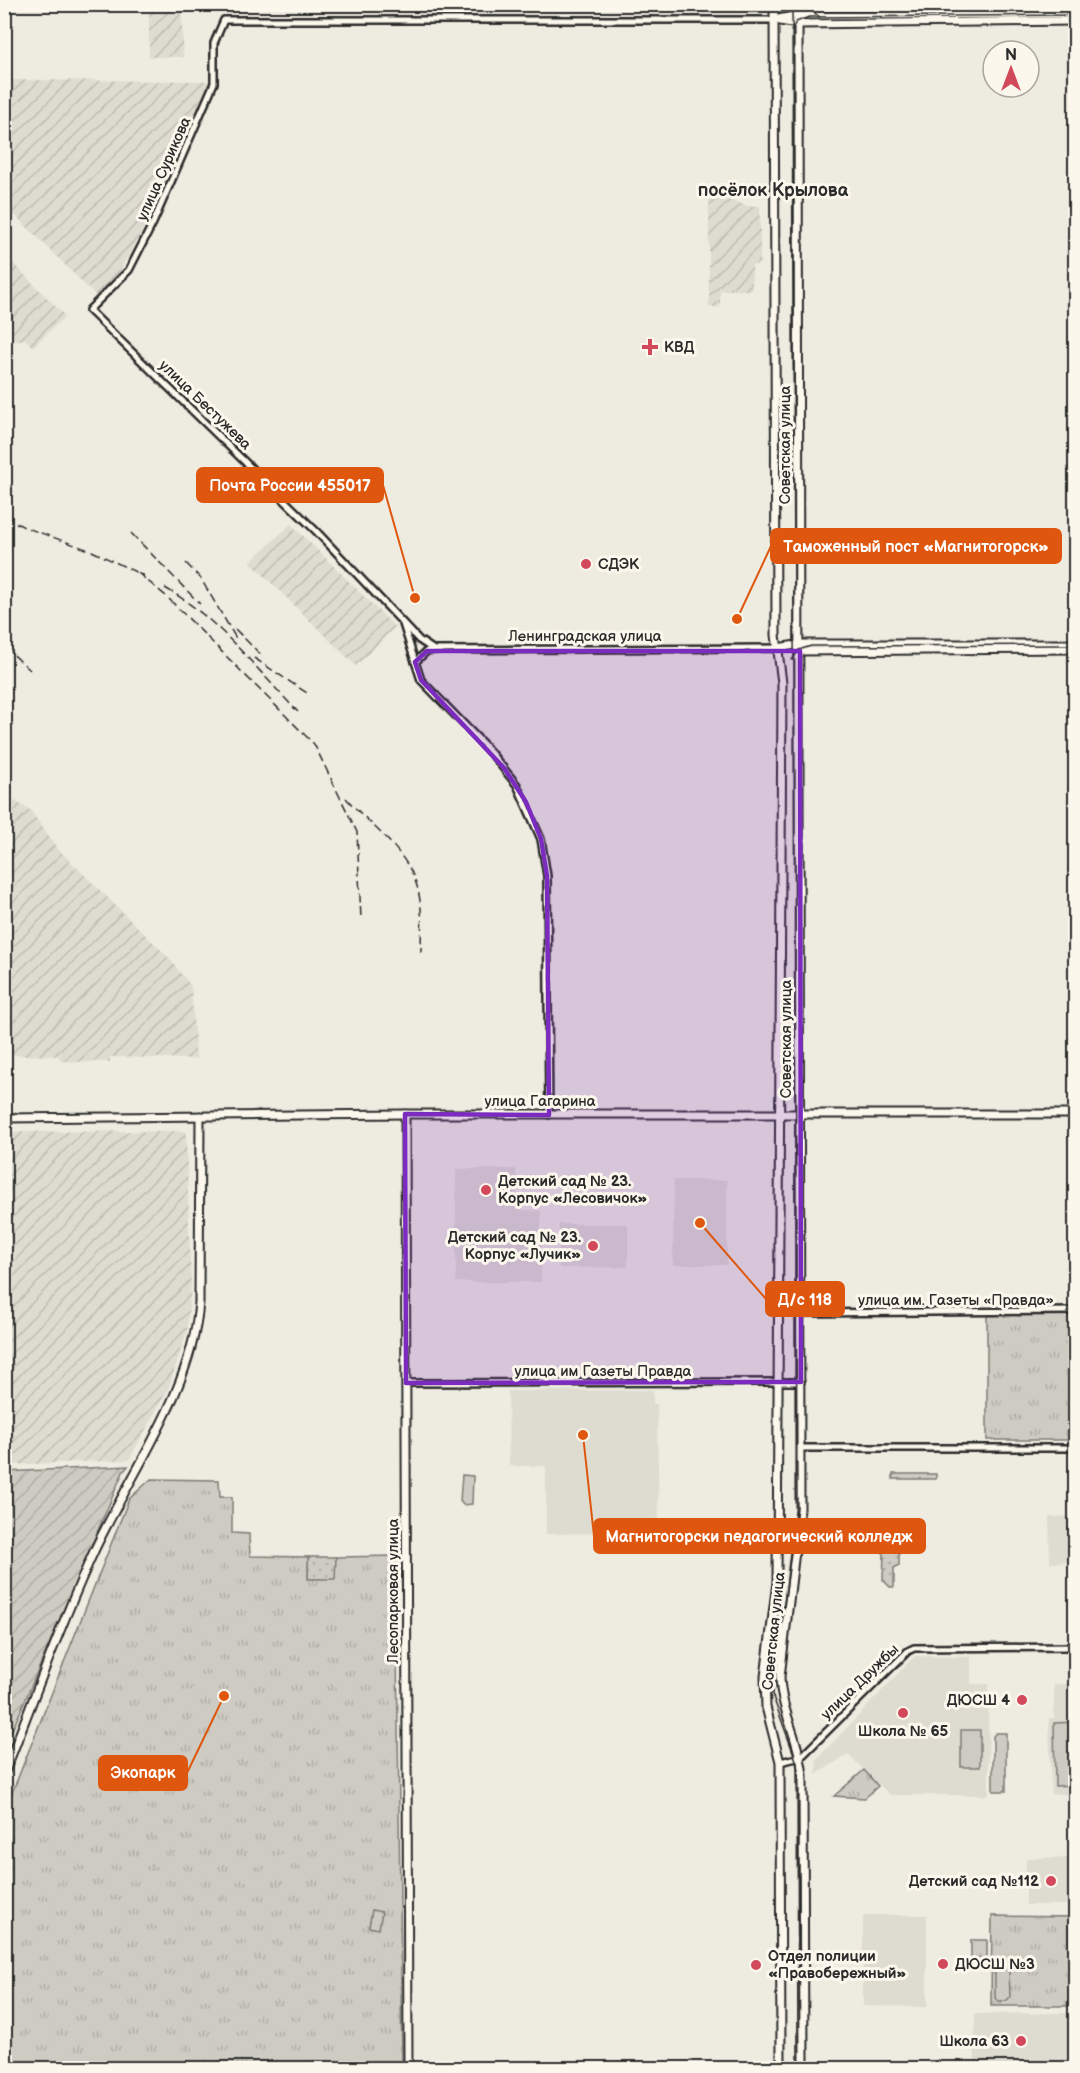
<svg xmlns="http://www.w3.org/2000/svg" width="1080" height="2073" font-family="'Balsamiq Sans',sans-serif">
  <defs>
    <pattern id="industrial-furrows" width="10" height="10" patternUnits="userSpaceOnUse" patternTransform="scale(1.5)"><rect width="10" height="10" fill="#dedbd1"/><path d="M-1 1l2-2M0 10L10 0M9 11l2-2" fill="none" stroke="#bfbcb4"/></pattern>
    <pattern id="grass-dots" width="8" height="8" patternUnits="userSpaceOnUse" patternTransform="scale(1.5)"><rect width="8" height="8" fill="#cecbc2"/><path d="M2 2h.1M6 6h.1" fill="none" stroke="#b1aea7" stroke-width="1.8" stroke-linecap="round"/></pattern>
    <pattern id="park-tufts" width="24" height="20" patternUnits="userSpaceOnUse" patternTransform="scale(1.5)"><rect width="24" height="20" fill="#cecbc2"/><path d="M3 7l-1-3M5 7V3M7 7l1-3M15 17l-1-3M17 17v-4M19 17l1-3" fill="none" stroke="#b1aea7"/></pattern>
    <pattern id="garden-furrows" width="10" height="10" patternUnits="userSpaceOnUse" patternTransform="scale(1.5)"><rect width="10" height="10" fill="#cecbc2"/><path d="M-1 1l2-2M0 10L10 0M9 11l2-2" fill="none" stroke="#b1aea7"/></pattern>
  </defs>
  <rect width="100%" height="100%" fill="#eeebe0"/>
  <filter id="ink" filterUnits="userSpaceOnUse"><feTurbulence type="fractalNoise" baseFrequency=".0167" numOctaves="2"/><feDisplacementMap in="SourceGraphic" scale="12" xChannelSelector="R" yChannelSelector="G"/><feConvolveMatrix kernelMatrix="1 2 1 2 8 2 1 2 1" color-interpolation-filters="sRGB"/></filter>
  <g filter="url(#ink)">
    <g fill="#dedbd1">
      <polygon points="456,1169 516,1169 516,1210 541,1211 541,1282 456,1282"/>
      <polygon points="674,1180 727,1180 727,1265 673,1265"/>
      <polygon points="559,1224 628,1224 628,1267 559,1268"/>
      <polygon points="653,1390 653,1404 657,1404 659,1532 546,1534 546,1466 509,1466 508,1391"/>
      <polygon points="1075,1516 1075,1562 1050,1563 1049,1517"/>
      <polygon points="915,1656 971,1657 971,1684 988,1684 989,1795 890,1795 848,1754 816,1775 817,1759"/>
      <polygon points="1069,1659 1075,1659 1075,1794 1051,1794 1049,1718 1054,1718 1054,1684 1069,1684"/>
      <rect x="1026" y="1858" width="49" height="47"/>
      <polygon points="863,1915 927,1915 927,2007 863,2006"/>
      <polygon points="1068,2013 1069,2068 975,2068 975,2014"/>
    </g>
    <g fill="url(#industrial-furrows)">
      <polygon points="149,9 182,9 183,57 149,57"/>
      <polygon points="5,80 209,81 149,218 117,276 97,297 5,205"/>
      <polygon points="709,193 748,206 760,206 760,264 752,265 752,290 720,290 720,307 709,307"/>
      <polygon points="4,254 65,316 33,347 25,339 5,343"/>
      <polygon points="291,524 395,627 356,666 250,562"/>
      <polygon points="5,787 15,801 30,810 59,850 168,957 191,986 196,1059 110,1057 110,1062 80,1062 61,1061 59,1056 13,1055 12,1071 5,1071"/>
      <polygon points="186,1131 191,1285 187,1331 169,1387 129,1460 5,1465 5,1132"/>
    </g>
    <g fill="url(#grass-dots)" stroke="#7c7b76" stroke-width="1.5">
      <rect x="893" y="1474" width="43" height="5"/>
      <polygon points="889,1545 899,1545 899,1565 894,1568 894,1587 890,1587 883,1580 884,1553 877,1550 878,1548 889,1548"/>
      <polygon points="308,1557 336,1557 336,1580 308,1579"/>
    </g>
    <g fill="url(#park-tufts)" stroke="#7c7b76" stroke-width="1.5">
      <rect x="987" y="1314" width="88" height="126"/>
      <polygon points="151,1479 219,1480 220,1497 232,1497 232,1533 249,1534 250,1556 308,1557 308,1579 335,1579 336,1557 396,1556 402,2068 5,2068 4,1813 129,1499"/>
      <polygon points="864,1770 878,1786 865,1798 834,1796"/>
      <polygon points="992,1916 1075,1917 1075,2006 991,2006"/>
      <rect x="971" y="1940" width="16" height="18"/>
    </g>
    <polygon fill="url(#garden-furrows)" stroke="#7c7b76" stroke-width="1.5" points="128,1466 123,1472 5,1747 5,1472"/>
    <g fill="#cecbc2" stroke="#7c7b76" stroke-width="1.5">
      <polygon points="462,1475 473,1476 472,1504 463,1505 460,1501"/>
      <rect x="899" y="1519" width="16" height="9"/>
      <polygon points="1075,1722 1075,1785 1055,1786 1054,1723"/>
      <rect x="961" y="1730" width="19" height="37"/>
      <polygon points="996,1733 1006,1733 1006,1791 993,1791 993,1736"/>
      <polygon points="372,1910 382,1912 379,1929 369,1927"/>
      <polygon points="997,1968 1009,1970 1010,1997 1006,2001 998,2001 995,1998 995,1970"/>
    </g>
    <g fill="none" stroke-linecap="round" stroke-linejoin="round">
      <g stroke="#2b2b2b" stroke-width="10">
        <g id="minor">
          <polyline points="774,20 224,20 214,43 214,83 153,223 129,270 89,310 317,532 419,640 434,650 777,648"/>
          <polyline points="403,624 421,680 486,747 517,785 541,839 547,876 549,1115"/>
          <polyline points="415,662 427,651 434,650"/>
          <polyline points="800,1313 1076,1311"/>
          <polyline points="406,1383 801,1382"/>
          <polyline points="800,1448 1076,1448"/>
          <polyline points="780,1762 801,1757 908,1651 914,1648 1076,1647"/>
        </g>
      </g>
      <g stroke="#2b2b2b" stroke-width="11">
        <g id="major">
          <polyline points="774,4 776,635 782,683 777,1582 765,1677 766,1707 780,1762 781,2068"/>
          <path d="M798 4 800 1509 780 1677C781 1712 800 1741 803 1776L804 2068"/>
          <polyline points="774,20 798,15 1076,14"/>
          <polyline points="780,21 798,24 1076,21"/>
          <polyline points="777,648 803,644 1076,644"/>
          <polyline points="798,651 1076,649"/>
          <polyline points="405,1114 408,2068"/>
          <polyline points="4,1118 405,1114 1076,1114"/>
          <path d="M4 1774C34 1699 61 1622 95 1549 132 1471 193 1389 199 1302L200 1116"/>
        </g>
      </g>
      <use href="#minor" stroke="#fbf7ec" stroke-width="5"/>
      <use href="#major" stroke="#fbf7ec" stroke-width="7"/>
      <g stroke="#2b2b2b" stroke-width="1.5">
        <polyline points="792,4 797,1508 772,1694 797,1763 798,2068"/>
        <polyline points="803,4 820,17"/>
        <polyline points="791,31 796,22 809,17 1076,15"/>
        <polyline points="792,660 799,650 811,646 1076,645"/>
      </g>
      <g stroke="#2b2b2b" stroke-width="1.5" stroke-dasharray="9 4.5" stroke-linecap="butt">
        <polyline points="4,516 24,527 92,551 144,576"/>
        <polyline points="131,533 200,604"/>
        <polyline points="186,563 201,579 237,640"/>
        <polyline points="138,573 166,596 314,744 357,832 361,919"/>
        <path d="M165 588C217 617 257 670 298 712"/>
        <polyline points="235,629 261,655"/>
        <polyline points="4,646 30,670"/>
        <polyline points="254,658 307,693"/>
        <path d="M346 798C372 828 412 853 419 895 423 913 421 933 421 952"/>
      </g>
    </g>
  </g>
  <path fill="#7b2cbf" fill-opacity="0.2" stroke="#7b2cbf" stroke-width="4.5" stroke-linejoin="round" d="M427 651H800L801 1382 406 1383 405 1114 549 1115 547 876 541 839 526 802 504 768 421 680 415 662Z"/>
  <g fill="#d1495b" stroke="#fbf7ec" stroke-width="2">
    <path d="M647 338h6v6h6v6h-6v6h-6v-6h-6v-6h6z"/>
    <circle cx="586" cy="564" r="6"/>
    <circle cx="486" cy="1190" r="6"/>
    <circle cx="593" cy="1246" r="6"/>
    <circle cx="1022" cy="1700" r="6"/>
    <circle cx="903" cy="1713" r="6"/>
    <circle cx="1051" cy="1881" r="6"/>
    <circle cx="943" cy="1964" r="6"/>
    <circle cx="756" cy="1965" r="6"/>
    <circle cx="1021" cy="2041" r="6"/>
  </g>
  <g text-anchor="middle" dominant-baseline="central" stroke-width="6" stroke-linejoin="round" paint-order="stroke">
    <g font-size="15" fill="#2b2b2b" stroke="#fbf7ec">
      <text transform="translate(164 169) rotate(-66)">улица Сурикова</text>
      <text transform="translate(205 405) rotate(44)">улица Бестужева</text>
      <text transform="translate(785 445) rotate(-90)">Советская улица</text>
      <text x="585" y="636">Ленинградская улица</text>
      <text transform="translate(786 1039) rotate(-90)">Советская улица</text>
      <text x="540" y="1101">улица Гагарина</text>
      <text x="956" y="1300">улица им. Газеты «Правда»</text>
      <text x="603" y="1371">улица им Газеты Правда</text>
      <text transform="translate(393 1591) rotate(-90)">Лесопарковая улица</text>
      <text transform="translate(774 1631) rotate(-84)">Советская улица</text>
      <text transform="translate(860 1682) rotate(-44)">улица Дружбы</text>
    </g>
    <g font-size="15" font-weight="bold" fill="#2b2b2b" stroke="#fbf7ec" text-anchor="start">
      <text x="664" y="347">КВД</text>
      <text x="598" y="564">СДЭК</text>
      <text x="498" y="1181">Детский сад № 23.<tspan x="498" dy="17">Корпус «Лесовичок»</tspan></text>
      <text x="581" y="1237" text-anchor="end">Детский сад № 23.<tspan x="581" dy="17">Корпус «Лучик»</tspan></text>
      <text x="1010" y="1700" text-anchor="end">ДЮСШ 4</text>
      <text x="903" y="1731" text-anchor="middle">Школа № 65</text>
      <text x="1039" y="1881" text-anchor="end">Детский сад №112</text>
      <text x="768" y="1956">Отдел полиции<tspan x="768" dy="17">«Правобережный»</tspan></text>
      <text x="955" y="1964">ДЮСШ №3</text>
      <text x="1009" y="2041" text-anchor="end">Школа 63</text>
    </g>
    <g font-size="18" font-weight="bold" fill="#2b2b2b" stroke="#fbf7ec">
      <text x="773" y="190">посёлок Крылова</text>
    </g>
  </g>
  <path fill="none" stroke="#df570e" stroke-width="2" d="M415 598L383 485M737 619L771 546M700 1223L766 1299M583 1435L594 1536M224 1696L187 1773"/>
  <g fill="#df570e" stroke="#fbf7ec" stroke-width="2">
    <circle cx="415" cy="598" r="6"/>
    <circle cx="737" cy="619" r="6"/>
    <circle cx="700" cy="1223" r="6"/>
    <circle cx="583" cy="1435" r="6"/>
    <circle cx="224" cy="1696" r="6"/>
  </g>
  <g fill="#df570e" stroke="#df570e" stroke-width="2">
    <rect x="197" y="468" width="186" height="34" rx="6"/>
    <rect x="771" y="529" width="290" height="34" rx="6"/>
    <rect x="766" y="1282" width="78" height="34" rx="6"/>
    <rect x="594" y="1519" width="331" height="34" rx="6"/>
    <rect x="99" y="1756" width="88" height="34" rx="6"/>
  </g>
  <g font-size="16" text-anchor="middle" font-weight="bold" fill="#fff">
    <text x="290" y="491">Почта России 455017</text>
    <text x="916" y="552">Таможенный пост «Магнитогорск»</text>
    <text x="805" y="1305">Д/с 118</text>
    <text x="759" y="1542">Магнитогорски педагогический колледж</text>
    <text x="143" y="1778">Экопарк</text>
  </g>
  <rect width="1080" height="2073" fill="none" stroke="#fbf7ec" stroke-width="24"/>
  <rect x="12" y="12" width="1056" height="2049" fill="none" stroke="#2b2b2b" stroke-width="2" filter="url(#ink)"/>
  <g transform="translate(1011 69)"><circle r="28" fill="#fbf7ec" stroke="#a8a59f" stroke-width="1.5"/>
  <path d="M0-4.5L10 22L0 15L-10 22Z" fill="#d1495b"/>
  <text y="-9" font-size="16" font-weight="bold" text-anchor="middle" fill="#2b2b2b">N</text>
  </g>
</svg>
